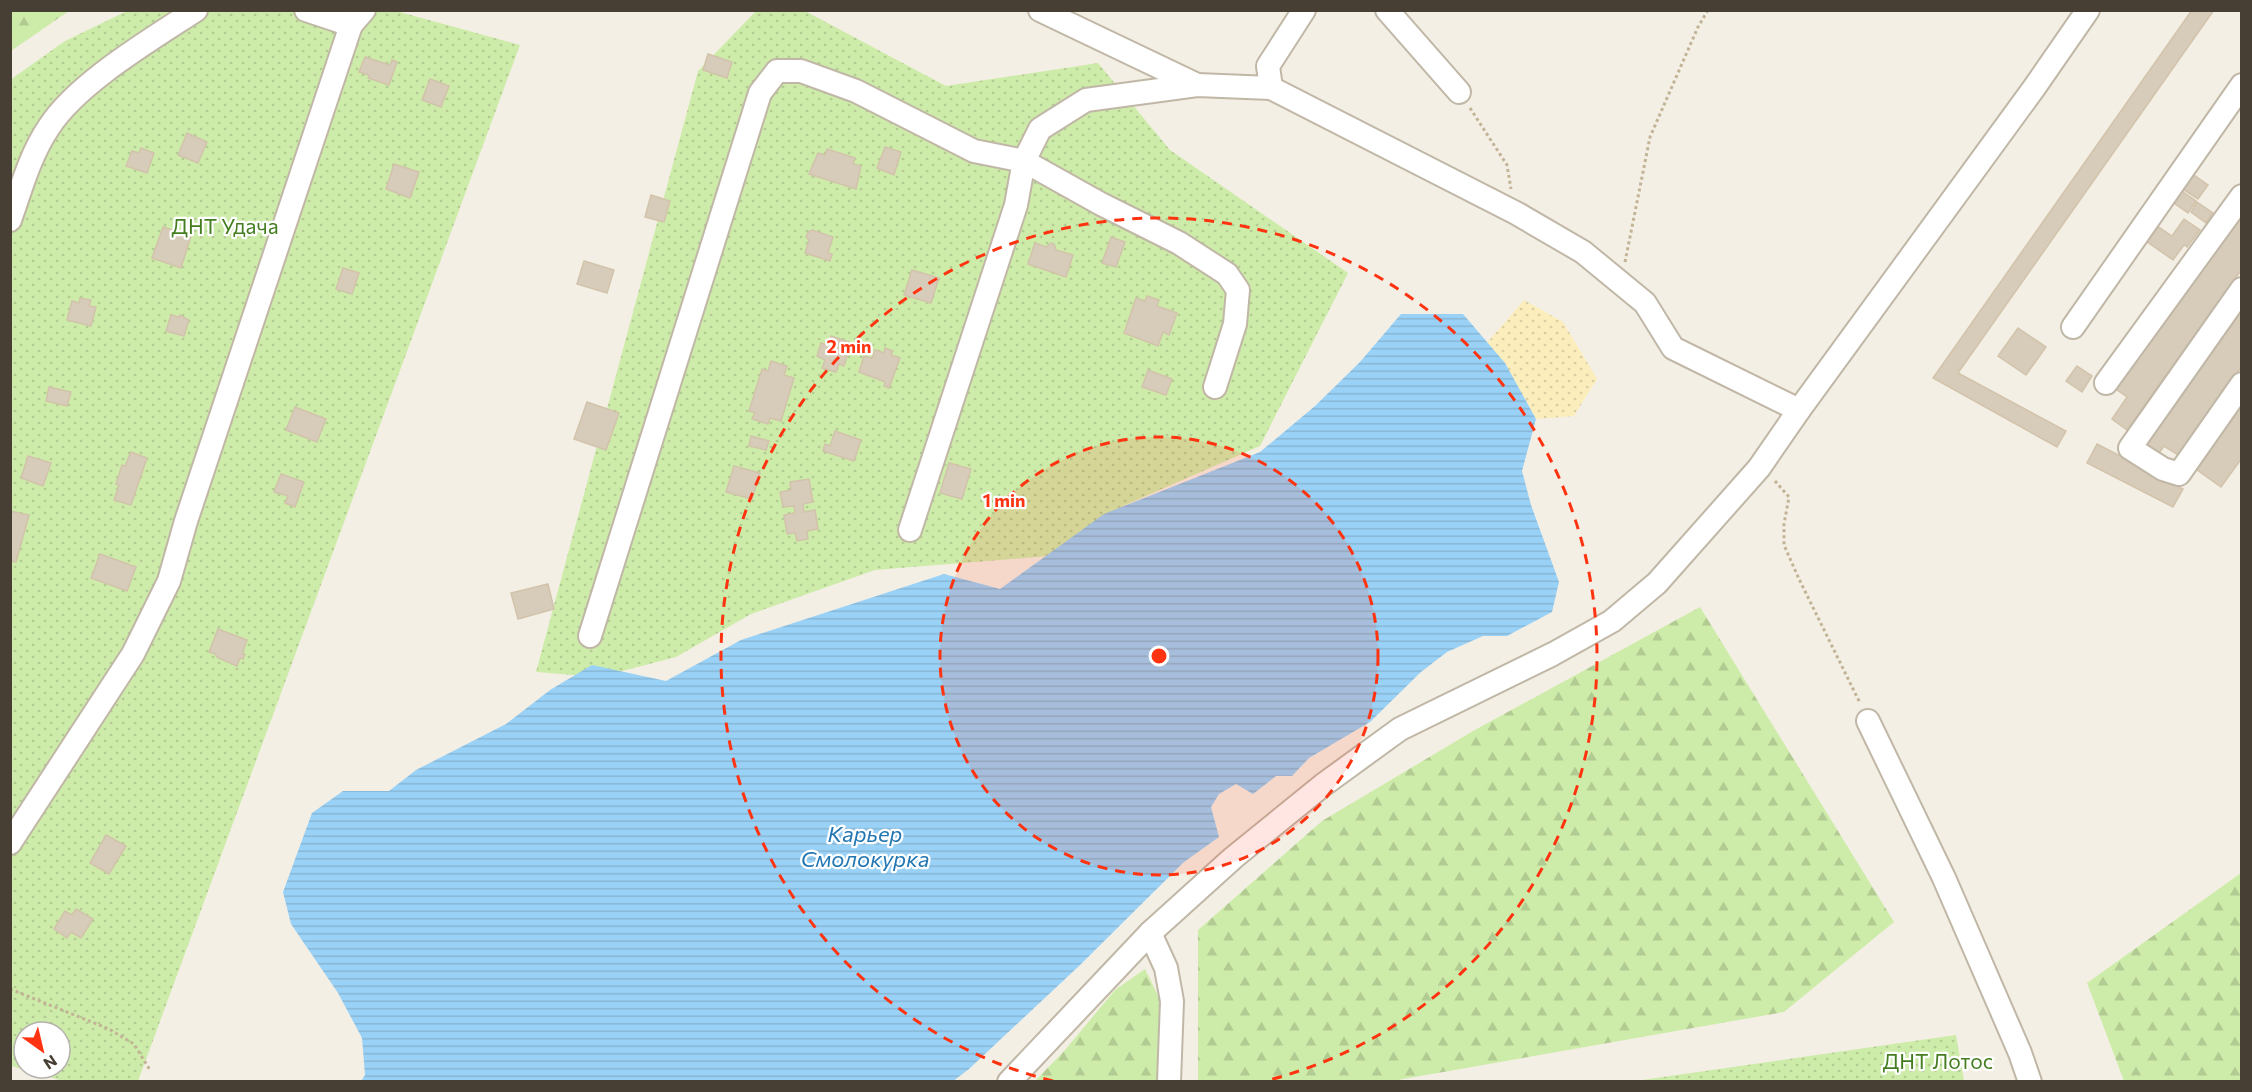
<svg xmlns="http://www.w3.org/2000/svg" width="2252" height="1092" font-family="Commissioner,sans-serif">
  <defs>
    <pattern id="forest-firs" width="22" height="20" patternUnits="userSpaceOnUse" patternTransform="scale(1.5)"><rect width="22" height="20" fill="#ceeca9"/><path d="M5 1l3.5 6h-7zM16 11l3.5 6h-7z" fill="#b2cb92"/></pattern>
    <pattern id="sand-dots" width="8" height="8" patternUnits="userSpaceOnUse" patternTransform="scale(1.5)"><rect width="8" height="8" fill="#fceebc"/><path d="M2 2h.1M6 6h.1" fill="none" stroke="#d9cda2" stroke-width="1.8" stroke-linecap="round"/></pattern>
    <pattern id="garden-dots" width="8" height="8" patternUnits="userSpaceOnUse" patternTransform="scale(1.5)"><rect width="8" height="8" fill="#ceeca9"/><path d="M2 2h.1M6 6h.1" fill="none" stroke="#b2cb92" stroke-width="1.8" stroke-linecap="round"/></pattern>
    <pattern id="water-rules" width="6" height="5" patternUnits="userSpaceOnUse" patternTransform="scale(1.5)"><rect width="6" height="5" fill="#9ad2f7"/><path d="M0 2.5h6" fill="none" stroke="#86b5d4"/></pattern>
  </defs>
  <rect width="100%" height="100%" fill="#f4efe4"/>
  <g fill="url(#forest-firs)">
    <polygon points="11,10 69,10 69,11 11,51"/>
    <polygon points="1700,607 1894,922 1784,1012 1392,1081 1198,1081 1198,930 1322,821 1473,731"/>
    <polygon points="2241,873 2241,1081 2124,1081 2087,983"/>
    <polygon points="1145,969 1168,1016 1160,1081 1034,1082 1065,1050 1115,990"/>
  </g>
  <polygon fill="url(#sand-dots)" points="1524,300 1563,322 1597,379 1574,416 1536,419 1505,363 1487,343"/>
  <g fill="url(#garden-dots)" fill-rule="evenodd">
    <path d="M127 11H396L520 45 138 1081H63L11 1066 10 80 65 41ZM24 1032H60V1068H24Z"/>
    <polygon points="756,11 805,11 946,86 1098,63 1170,150 1348,273 1260,446 1123,506 1049,556 875,570 751,614 676,657 599,677 536,672 698,71"/>
    <polygon points="1956,1035 1964,1081 1635,1081"/>
  </g>
  <polygon fill="url(#water-rules)" points="1401,314 1463,314 1505,363 1536,419 1522,471 1531,505 1559,582 1552,612 1507,636 1483,636 1447,652 1421,672 1370,722 1309,758 1292,776 1276,776 1253,794 1236,784 1219,794 1211,807 1219,837 1184,862 1079,966 969,1069 952,1082 361,1081 365,1075 362,1038 338,993 291,924 283,892 312,813 343,791 389,791 416,770 506,724 550,690 592,665 666,681 741,640 944,574 1000,589 1104,514 1260,452 1315,406 1360,362"/>
  <g fill="#d7cbb9" stroke="#d2c3ab" stroke-width="1.5">
    <polygon points="2192,10 2214,10 1958,373 2066,431 2057,447 1933,378"/>
    <polygon points="708,54 732,62 727,78 703,70"/>
    <polygon points="365,57 390,65 392,60 397,62 389,85 368,78 369,75 359,72"/>
    <polygon points="430,79 449,86 441,107 422,100"/>
    <polygon points="187,133 207,142 198,163 178,155"/>
    <polygon points="885,147 901,152 894,175 877,168"/>
    <polygon points="141,148 154,153 147,173 126,166 132,151 139,153"/>
    <polygon points="827,149 855,158 853,164 861,166 856,189 809,174 818,153 825,155"/>
    <polygon points="394,164 419,172 410,198 386,189"/>
    <polygon points="2191,173 2208,185 2198,199 2181,188"/>
    <polygon points="2179,189 2196,201 2188,213 2171,201"/>
    <polygon points="651,195 670,201 664,222 645,217"/>
    <polygon points="2197,202 2213,213 2206,223 2191,212"/>
    <polygon points="2242,207 2242,269 2127,430 2112,419 2127,397 2113,387"/>
    <polygon points="2184,219 2200,230 2187,247 2184,245 2173,260 2146,241 2157,226 2172,236"/>
    <polygon points="163,227 191,236 181,268 152,258"/>
    <polygon points="812,230 833,237 828,253 832,254 830,261 805,253 809,240 806,237 808,232"/>
    <polygon points="1111,237 1125,242 1116,267 1102,263"/>
    <polygon points="1035,243 1046,247 1051,243 1054,244 1056,250 1073,255 1066,277 1028,264"/>
    <polygon points="584,261 614,270 607,293 577,284"/>
    <polygon points="343,268 359,273 352,294 336,289"/>
    <polygon points="912,270 939,278 931,303 904,295"/>
    <polygon points="1147,296 1159,300 1157,306 1177,313 1169,335 1163,332 1158,346 1124,333 1136,298 1145,301"/>
    <polygon points="80,298 91,300 89,306 96,307 91,326 67,320 72,301 79,303"/>
    <polygon points="2242,305 2242,366 2178,455 2164,446 2157,456 2142,445"/>
    <polygon points="171,315 179,317 180,315 189,320 184,336 166,331"/>
    <polygon points="2018,328 2046,347 2026,375 1998,356"/>
    <polygon points="831,336 849,342 851,344 844,366 839,364 836,372 822,368 825,360 817,356 821,343 827,345"/>
    <polygon points="885,348 893,351 891,355 900,358 889,388 884,386 885,382 859,372 864,356 872,358 875,350 884,353"/>
    <polygon points="771,361 787,366 784,375 794,378 781,421 770,418 768,424 752,419 755,413 749,411 762,369 768,371"/>
    <polygon points="2077,366 2092,376 2082,392 2066,381"/>
    <polygon points="1148,370 1172,379 1166,395 1142,387"/>
    <polygon points="49,387 71,392 67,406 46,401"/>
    <polygon points="2242,398 2242,458 2221,487 2193,467"/>
    <polygon points="587,402 619,413 606,450 574,439"/>
    <polygon points="295,407 326,419 317,442 286,430"/>
    <polygon points="835,431 861,440 854,461 823,451 825,444 830,446"/>
    <polygon points="751,436 769,441 766,450 749,446"/>
    <polygon points="2097,444 2183,489 2173,507 2087,463"/>
    <polygon points="131,452 147,458 131,505 114,500 119,485 116,484 122,465 125,466"/>
    <polygon points="28,456 51,463 43,486 21,478"/>
    <polygon points="949,463 971,469 962,499 940,493"/>
    <polygon points="734,466 760,473 752,499 726,492"/>
    <polygon points="281,474 304,482 295,507 285,503 288,496 274,492"/>
    <polygon points="809,479 813,502 803,504 804,512 815,510 818,529 807,531 808,539 797,541 795,533 787,534 784,515 795,513 794,506 783,507 780,492 791,490 790,482"/>
    <polygon points="10,511 29,515 16,562 10,561"/>
    <polygon points="100,554 136,567 127,591 91,578"/>
    <polygon points="548,584 554,609 518,619 511,593"/>
    <polygon points="218,629 247,640 242,654 245,654 243,659 240,658 237,666 218,658 215,654 209,652"/>
    <polygon points="106,835 126,846 109,874 90,863"/>
    <polygon points="76,909 93,919 81,938 71,932 67,938 54,929 65,911 72,915"/>
  </g>
  <g fill="none" stroke-linecap="round" stroke-linejoin="round">
    <g stroke="#c0b7a6" stroke-width="26">
      <g id="minor">
        <polyline points="306,10 351,25"/>
        <polyline points="1040,10 1197,85"/>
        <polyline points="1387,10 1459,92"/>
        <polyline points="1271,88 1268,66 1304,10"/>
        <path d="M10 220C21 189 30 155 49 127 77 83 152 39 196 10"/>
        <polyline points="2242,289 2130,448 2163,469 2179,474 2242,384"/>
        <polyline points="2073,327 2242,85"/>
        <polyline points="2106,383 2242,196"/>
        <polyline points="910,530 1016,205 1024,161 1040,129 1086,100 1197,85 1271,88 1516,213 1583,252 1645,303 1673,348 1799,410"/>
        <polyline points="590,636 760,93 777,71 801,71 856,91 974,151 1024,161 1101,204 1179,243 1227,274 1238,290 1235,324 1215,387"/>
        <polyline points="1868,721 1944,878 2020,1053 2030,1082"/>
        <polyline points="10,843 133,654 169,581 186,521 351,25 364,10"/>
        <polyline points="1150,933 1166,968 1172,1001 1169,1082"/>
        <polyline points="1009,1082 1150,933 1233,858 1323,785 1400,729 1553,654 1612,621 1657,583 1759,468 1799,410 2034,88 2088,10"/>
      </g>
    </g>
    <g stroke="#c3b396" stroke-width="3" stroke-dasharray="3 3" stroke-linecap="butt">
      <polyline points="1470,108 1507,165 1511,189"/>
      <polyline points="1625,262 1650,137 1698,27 1708,10"/>
      <polyline points="1775,481 1789,497 1784,524 1784,545 1799,579 1860,703"/>
      <polyline points="10,989 109,1029 134,1044 150,1070"/>
    </g>
    <use href="#minor" stroke="#fff" stroke-width="22"/>
  </g>
  <circle cx="1159" cy="656" r="219" fill="#ff3310" fill-opacity=".12"/>
  <g fill="none" stroke="#ff3310" stroke-width="3" stroke-dasharray="10 8">
    <circle cx="1159" cy="656" r="219"/>
    <path d="M1053 1081A438 438 0 1 1 1265 1081"/>
  </g>
  <g text-anchor="middle" dominant-baseline="central" stroke-width="4.5" stroke-linejoin="round" paint-order="stroke">
    <g font-size="21" fill="#457e21" stroke="#fff">
      <text x="225" y="225">ДНТ Удача</text>
      <text x="1938" y="1060">ДНТ Лотос</text>
    </g>
    <g font-size="22" font-style="italic" fill="#2277b3" stroke="#fff">
      <text x="865" y="833">Карьер<tspan x="865" dy="25">Смолокурка</tspan></text>
    </g>
  </g>
  <circle cx="1159" cy="656" r="9" fill="#ff3310" stroke="#fff" stroke-width="3"/>
  <g font-size="18" text-anchor="middle" font-weight="bold" fill="#ff3310" stroke="#fff" stroke-width="4.5" stroke-linejoin="round" paint-order="stroke">
    <text x="849" y="353">2 min</text>
    <text x="1004" y="507">1 min</text>
  </g>
  <rect width="2252" height="1092" fill="none" stroke="#473f34" stroke-width="24"/>
  <g transform="translate(42 1050) rotate(146)"><circle r="28" fill="#ffffff" stroke="#b5b2ae" stroke-width="1.5"/>
  <path d="M0-4.5L10 22L0 15L-10 22Z" fill="#ff3310"/>
  <text y="-9" font-size="16" font-weight="bold" text-anchor="middle" fill="#473f34">N</text>
  </g>
</svg>
